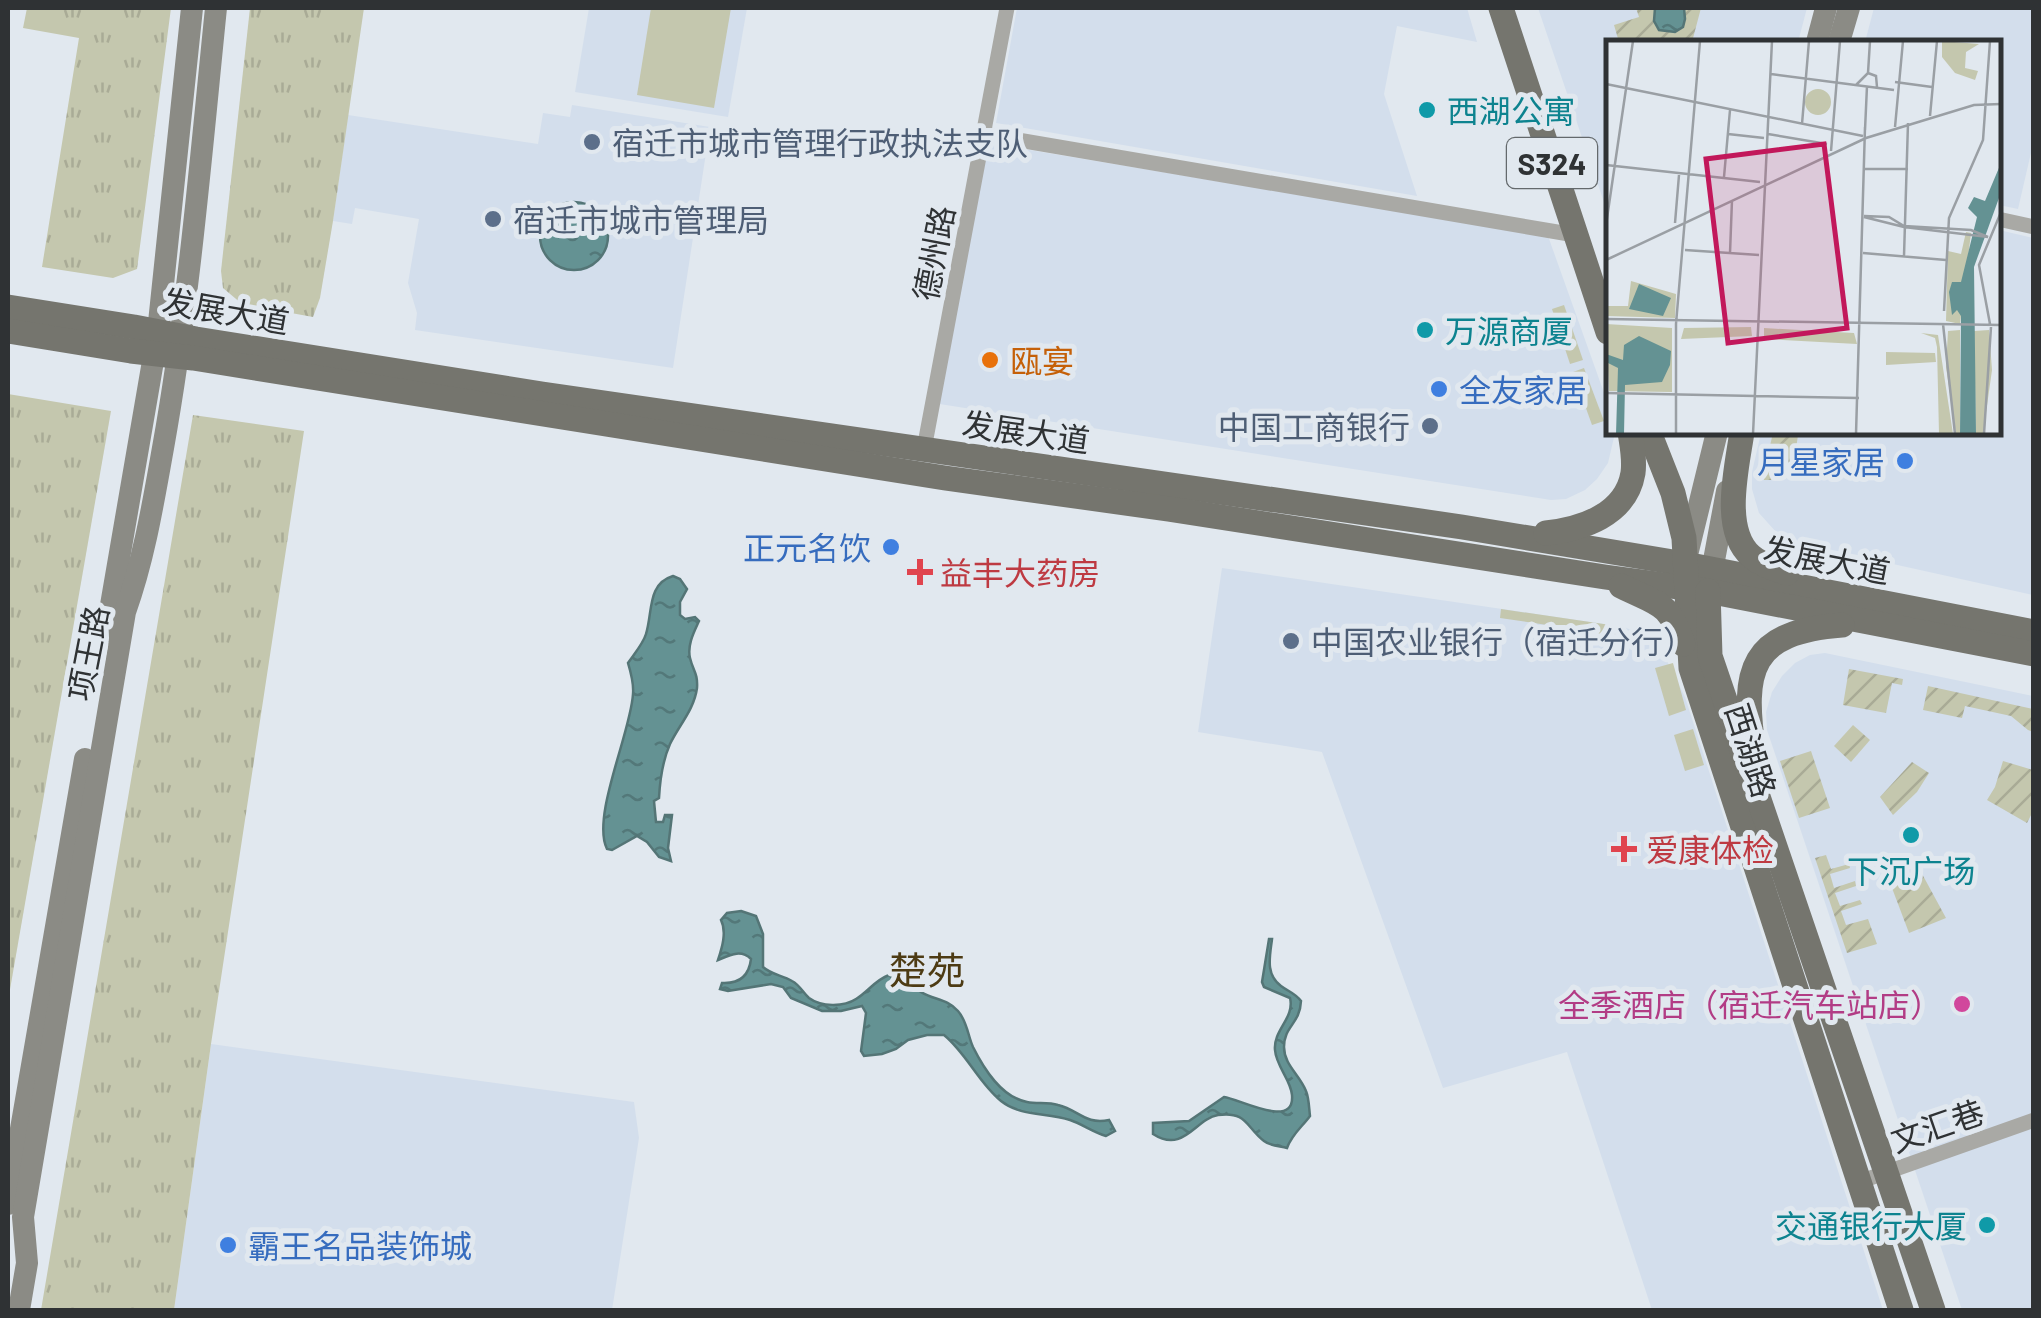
<svg xmlns="http://www.w3.org/2000/svg" width="2041" height="1318" font-family="Barlow,'Noto Sans SC',sans-serif">
  <defs>
    <pattern id="park-tufts" width="24" height="20" patternUnits="userSpaceOnUse" patternTransform="scale(2.5)"><rect width="24" height="20" fill="#c4c7ae"/><path d="M3 7l-1-3M5 7V3M7 7l1-3M15 17l-1-3M17 17v-4M19 17l1-3" fill="none" stroke="#a9ab96"/></pattern>
    <pattern id="garden-furrows" width="10" height="10" patternUnits="userSpaceOnUse" patternTransform="scale(2.5)"><rect width="10" height="10" fill="#c4c7ae"/><path d="M-1 1l2-2M0 10L10 0M9 11l2-2" fill="none" stroke="#a9ab96"/></pattern>
    <pattern id="water-ripples" width="26" height="14" patternUnits="userSpaceOnUse" patternTransform="scale(2.5)"><rect width="26" height="14" fill="#649293"/><path d="M2 4q2-2 4 0t4 0M15 11q2-2 4 0t4 0" fill="none" stroke="#537879"/></pattern>
  </defs>
  <rect width="100%" height="100%" fill="#e1e8ef"/>
  <g fill="#d3deec">
    <polygon points="589,8 747,8 728,117 575,92"/>
    <polygon points="1017,8 1467,8 1477,42 1397,26 1384,94 1417,196 996,123"/>
    <polygon points="1538,8 1807,8 1798,42 1608,42 1608,214"/>
    <polygon points="1874,8 2033,8 2033,144 2018,209 1999,205 1998,42 1865,42"/>
    <polygon points="572,105 710,127 673,368 415,330 417,313 408,283 419,219 355,208 352,224 333,221 348,115 538,144 543,113 570,117"/>
    <polygon points="981,142 1548,236 1608,404 1608,432 1615,433 1608,463 1597,479 1585,490 1566,499 1551,500 933,403"/>
    <polygon points="1999,230 2033,238 2033,595 1789,541 1777,533 1759,513 1752,489 1752,472 1761,433 1998,432"/>
    <polygon points="1222,568 1624,627 1643,635 1665,657 1685,697 1883,1310 1652,1310 1567,1052 1443,1088 1322,752 1198,732"/>
    <polygon points="1825,653 2033,696 2033,1310 1962,1310 1767,730 1766,712 1772,692 1782,676 1795,663 1810,655"/>
    <polygon points="211,1044 634,1102 639,1138 612,1310 174,1310"/>
  </g>
  <g fill="#c4c7ae">
    <polygon points="651,8 731,8 714,108 637,95"/>
    <polygon points="1564,305 1583,360 1570,364 1552,309"/>
    <polygon points="1584,368 1604,421 1592,425 1573,372"/>
    <polygon points="1501,609 1624,627 1622,640 1547,629 1547,625 1500,618"/>
    <polygon points="1673,663 1686,710 1669,716 1655,668"/>
    <polygon points="1693,729 1704,765 1685,771 1674,735"/>
  </g>
  <g fill="url(#park-tufts)">
    <polygon points="27,8 171,8 137,269 113,278 42,267 79,38 23,28"/>
    <polygon points="250,8 364,8 333,221 320,298 313,317 242,304 223,288 221,271"/>
    <polygon points="8,394 111,411 8,1001"/>
    <polygon points="193,415 304,431 211,1044 174,1310 41,1310"/>
  </g>
  <g fill="url(#garden-furrows)">
    <polygon points="1636,8 1701,8 1692,42 1619,42 1614,25 1639,17"/>
    <polygon points="1777,432 1798,435 1793,470 1790,475 1777,480 1764,480 1763,477 1772,437"/>
    <polygon points="1849,669 1903,679 1902,685 1892,683 1886,713 1843,705"/>
    <polygon points="1928,686 2033,709 2033,732 2028,730 2011,716 1965,706 1962,718 1923,710"/>
    <polygon points="1853,725 1870,740 1851,762 1834,746"/>
    <polygon points="1811,751 1830,808 1799,818 1780,761"/>
    <polygon points="2003,761 2033,770 2033,811 2027,823 1987,800 1995,787"/>
    <polygon points="1912,762 1929,773 1917,792 1893,815 1880,797"/>
    <polygon points="1826,855 1831,869 1849,864 1850,868 1830,874 1834,888 1855,881 1856,886 1835,893 1840,906 1860,900 1862,904 1841,911 1846,925 1868,919 1877,944 1847,953 1815,858"/>
    <polygon points="1921,872 1946,918 1909,933 1892,888"/>
  </g>
  <g fill="url(#water-ripples)" stroke="#547576" stroke-width="2.5">
    <polygon points="1655,8 1684,8 1685,19 1683,27 1675,32 1659,30 1654,21"/>
    <circle cx="574" cy="236" r="34"/>
    <path d="M673 576 680 579 687 589 680 602V615L685 619 695 617 699 621C694 632 687 645 690 658 693 671 698 673 697 688 694 710 679 725 670 744 662 762 660 779 659 798L654 801 656 822H663L665 815H672L668 848 671 861 659 857 647 842 637 836 612 850 607 849C591 817 631 732 633 694 634 684 631 673 628 663 634 654 643 644 646 634 653 611 647 584 673 576Z"/>
    <path d="M741 911 756 916 763 934V967C772 975 782 975 792 981 800 985 803 993 809 998 821 1007 844 1007 856 999 868 992 875 980 889 975 895 981 899 983 907 978 924 1003 943 994 958 1011 967 1021 968 1036 973 1047 984 1069 1001 1097 1027 1102 1037 1104 1048 1102 1058 1105 1079 1110 1085 1125 1109 1120L1115 1131 1106 1136C1093 1132 1082 1124 1070 1120 1047 1112 1021 1117 1001 1101 978 1082 967 1054 944 1035H927L908 1040 896 1049 882 1054 864 1056 861 1051 866 1013 862 1006 841 1011H822L791 998 783 987 771 984 728 991 720 989 722 983C740 984 749 976 751 959 741 949 730 955 718 960 722 948 727 932 721 920L727 913Z"/>
    <path d="M1269 939H1272C1270 956 1265 974 1281 986 1289 992 1295 993 1301 1001 1300 1024 1284 1026 1284 1047 1284 1065 1300 1075 1306 1091 1309 1098 1309 1108 1310 1116 1302 1127 1292 1134 1287 1148 1280 1146 1270 1146 1264 1141 1246 1127 1247 1111 1218 1115 1195 1119 1184 1154 1153 1134V1123L1189 1121 1224 1097C1240 1099 1295 1130 1292 1095 1291 1080 1276 1066 1275 1050 1273 1030 1295 1018 1290 998L1264 987 1262 982Z"/>
  </g>
  <g fill="none" stroke-linecap="round" stroke-linejoin="round">
    <g stroke="#a9a9a5" stroke-width="15">
      <polyline points="983,134 1575,235"/>
      <polyline points="1998,219 2034,227"/>
      <polyline points="924,449 1007,8"/>
      <polyline points="1859,1182 2034,1120"/>
    </g>
    <g stroke="#8b8b85" stroke-width="22">
      <polyline points="1817,42 1826,8"/>
      <polyline points="1839,42 1849,8"/>
      <polyline points="1687,555 1717,432"/>
      <polyline points="1709,587 1727,491"/>
      <polyline points="106,634 158,332 192,8"/>
      <polyline points="8,1204 85,759"/>
      <path d="M19 1310 27 1263 23 1217 125 612C144 559 153 504 163 448 189 303 201 155 216 8"/>
    </g>
    <g stroke="#75756e" stroke-width="25">
      <polyline points="1501,8 1608,332"/>
      <polyline points="8,307 134,327 196,339 542,394 1462,527 1685,564 2034,632"/>
      <polyline points="8,331 131,351 193,358 945,478 1169,509 1605,577 1708,591 2034,654"/>
      <polyline points="1649,432 1673,493 1684,538 1691,668 1901,1310"/>
      <path d="M1742 432C1737 467 1721 530 1751 556 1761 565 1775 569 1787 573"/>
      <path d="M1546 533C1582 529 1626 515 1633 473 1635 459 1632 446 1630 432"/>
      <path d="M1621 586C1659 605 1669 601 1683 644"/>
      <polyline points="1708,591 1710,656 1933,1310"/>
      <path d="M1754 753C1741 669 1750 632 1842 625"/>
    </g>
  </g>
  <g fill="#0f9aa8" stroke="#e1e8ef" stroke-width="4">
    <circle cx="1427" cy="110" r="10"/>
    <circle cx="1425" cy="330" r="10"/>
    <circle cx="1911" cy="835" r="10"/>
    <circle cx="1987" cy="1225" r="10"/>
  </g>
  <g fill="#5c6f8a" stroke="#e1e8ef" stroke-width="4">
    <circle cx="592" cy="142" r="10"/>
    <circle cx="493" cy="219" r="10"/>
    <circle cx="1430" cy="426" r="10"/>
    <circle cx="1291" cy="641" r="10"/>
  </g>
  <circle fill="#e8710a" stroke="#e1e8ef" stroke-width="4" cx="990" cy="360" r="10"/>
  <g fill="#3f7fe0" stroke="#e1e8ef" stroke-width="4">
    <circle cx="1439" cy="389" r="10"/>
    <circle cx="1905" cy="461" r="10"/>
    <circle cx="891" cy="547" r="10"/>
    <circle cx="228" cy="1245" r="10"/>
  </g>
  <g fill="#e0444e" stroke="#e1e8ef" stroke-width="4">
    <path d="M915 557h10v10h10v10h-10v10h-10v-10h-10v-10h10z"/>
    <path d="M1619 834h10v10h10v10h-10v10h-10v-10h-10v-10h10z"/>
  </g>
  <circle fill="#d1479c" stroke="#e1e8ef" stroke-width="4" cx="1962" cy="1004" r="10"/>
  <g text-anchor="middle" dominant-baseline="central" stroke-width="10" stroke-linejoin="round" paint-order="stroke">
    <rect fill="#e1e8ef" stroke="#64696c" stroke-width="2.5" x="1507" y="138" width="90" height="50" rx="8"/>
    <g font-size="30" font-weight="bold" fill="#2f3234">
      <text x="1552" y="163">S324</text>
    </g>
    <g font-size="32" fill="#0d838f" stroke="#e1e8ef" text-anchor="start">
      <text x="1447" y="110">西湖公寓</text>
      <text x="1445" y="330">万源商厦</text>
      <text x="1911" y="870" text-anchor="middle">下沉广场</text>
      <text x="1967" y="1225" text-anchor="end">交通银行大厦</text>
    </g>
    <g font-size="32" fill="#4e5e75" stroke="#e1e8ef" text-anchor="start">
      <text x="612" y="142">宿迁市城市管理行政执法支队</text>
      <text x="513" y="219">宿迁市城市管理局</text>
      <text x="1410" y="426" text-anchor="end">中国工商银行</text>
      <text x="1311" y="641">中国农业银行（宿迁分行）</text>
    </g>
    <g font-size="32" fill="#2f3234" stroke="#e1e8ef">
      <text transform="translate(933 253) rotate(-79)">德州路</text>
      <text transform="translate(226 310) rotate(10)">发展大道</text>
      <text transform="translate(1026 431) rotate(8)">发展大道</text>
      <text transform="translate(1827 559) rotate(11)">发展大道</text>
      <text transform="translate(87 653) rotate(-79)">项王路</text>
      <text transform="translate(1752 750) rotate(72)">西湖路</text>
      <text transform="translate(1937 1125) rotate(-19)">文汇巷</text>
    </g>
    <g font-size="32" fill="#c56008" stroke="#e1e8ef" text-anchor="start">
      <text x="1010" y="360">瓯宴</text>
    </g>
    <g font-size="32" fill="#366cbe" stroke="#e1e8ef" text-anchor="start">
      <text x="1459" y="389">全友家居</text>
      <text x="1885" y="461" text-anchor="end">月星家居</text>
      <text x="871" y="547" text-anchor="end">正元名饮</text>
      <text x="248" y="1245">霸王名品装饰城</text>
    </g>
    <g font-size="32" fill="#be3a42" stroke="#e1e8ef" text-anchor="start">
      <text x="940" y="572">益丰大药房</text>
      <text x="1646" y="849">爱康体检</text>
    </g>
    <g font-size="32" fill="#b23c85" stroke="#e1e8ef" text-anchor="end">
      <text x="1942" y="1004">全季酒店（宿迁汽车站店）</text>
    </g>
    <g font-size="38" fill="#4d3b14" stroke="#e1e8ef">
      <text x="927" y="969">楚苑</text>
    </g>
  </g>
  <g transform="translate(1606 40)">
    <rect width="395" height="395" fill="#e1e8ef"/>
    <path d="M360 192 365 193 354 284 340 281 342 211 355 214ZM25 241 70 254 69 278 0 276V266H22ZM0 284 66 288V352L3 351ZM78 288 145 287 146 296 75 299ZM158 288 248 293 251 304 158 299ZM354 290V394H350L340 327 342 291ZM383 290 386 330 377 394H370L368 291ZM315 293 332 295 347 394H333L331 307 329 298Z" fill="#c4c7ae"/>
    <path d="M336 1 373 4 360 12 359 28 372 31 369 40 349 33 336 17ZM199 62a13 13 0 1 1 26 0a13 13 0 1 1-26 0ZM280 312 329 313 330 322 280 325Z" fill="#c4c7ae"/>
    <path d="M395 123 393 158 368 227 370 394H354L355 276 351 270 346 275 343 252 346 242H355L371 177 362 168 368 157 379 161ZM33 244 65 258 57 276 23 269ZM33 296 65 311 64 325 56 342 19 345 18 394H10L12 328 0 322V314L17 320 18 305Z" fill="#649293"/>
    <path fill="none" stroke="#9a9fa4" stroke-width="2.5" d="M262 33 264 1M165 34 288 50M289 42 326 47M0 44 257 96M250 45 262 33 270 36 271 47M324 76 331 1M196 84 203 1M289 87 297 1M259 90 261 46M122 94 158 98M162 94 221 104M225 111 234 1M0 125 154 142M257 129H302M118 137 124 70M258 176 283 177 298 186 365 190 382 197 298 187 258 177M69 183 73 135M0 185 27 1M79 210 153 215M124 213 126 160M257 213 340 220M298 216 302 83M0 220 260 98 368 65 395 64M338 271 343 178 377 100 384 1M0 279 395 285M337 284 349 394M384 284 373 225 395 172M0 353 253 358M70 394V284L94 1M147 394 166 1M250 394 259 87M378 394 385 287"/>
    <path fill="#c2185b" fill-opacity="0.15" stroke="#c2185b" stroke-width="5" d="M218 104 241 288 122 303 100 119Z"/>
    <rect width="395" height="395" fill="none" stroke="#2f3234" stroke-width="5"/>
  </g>
  <rect width="2041" height="1318" fill="none" stroke="#2f3234" stroke-width="20"/>
</svg>
